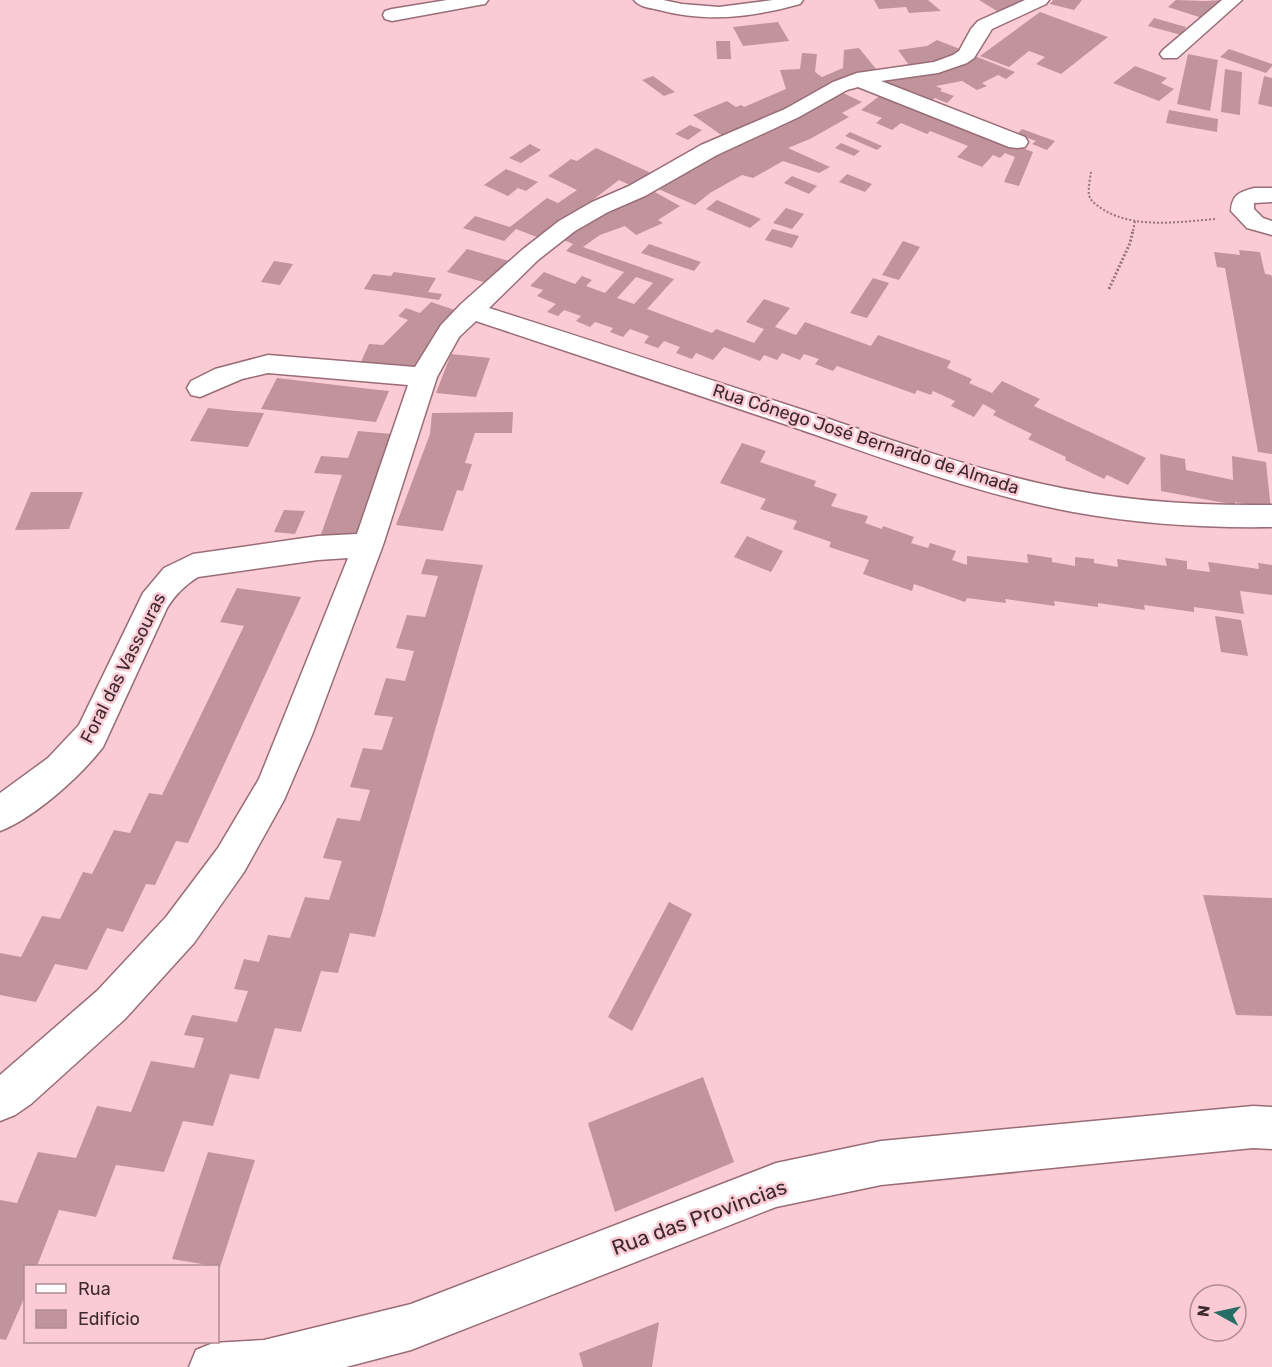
<svg xmlns="http://www.w3.org/2000/svg" width="1272" height="1367" font-family="Rubik,sans-serif">
  <rect width="100%" height="100%" fill="#fbcbd5"/>
  <g fill="#c1939d" fill-rule="evenodd">
    <polygon points="874,0 928,0 941,11 909,13 906,7 879,9"/>
    <polygon points="979,0 1028,0 997,11"/>
    <polygon points="1053,0 1082,0 1074,10 1050,4"/>
    <polygon points="1176,0 1206,1 1222,0 1202,18 1168,7"/>
    <polygon points="1040,12 1108,37 1061,74 1036,64 1045,57 1029,51 1009,67 980,56"/>
    <polygon points="1154,18 1186,27 1181,35 1148,26"/>
    <polygon points="778,22 789,41 743,46 733,27"/>
    <polygon points="937,40 960,49 946,60 909,65 898,50 927,46"/>
    <polygon points="716,41 730,41 731,59 717,59"/>
    <polygon points="859,48 876,69 853,74 807,103 724,137 693,115 727,101 736,107 741,105 744,107 786,89 780,70 800,69 802,53 817,54 815,72 822,77 843,68 844,50"/>
    <polygon points="1229,49 1272,64 1272,66 1266,73 1220,57"/>
    <polygon points="1188,54 1218,60 1210,111 1177,104"/>
    <polygon points="975,56 1015,72 1006,79 998,75 982,83 987,86 977,90 962,81 936,86 942,89 940,91 954,96 947,103 935,98 926,105 873,81"/>
    <polygon points="1135,66 1167,78 1161,83 1174,89 1159,101 1113,83"/>
    <polygon points="1225,69 1242,72 1240,115 1221,112"/>
    <polygon points="653,76 675,92 664,96 642,80"/>
    <polygon points="1264,76 1272,78 1272,107 1258,104"/>
    <polygon points="839,91 862,102 842,113 849,117 810,139 788,148 830,167 819,173 783,161 753,178 742,175 710,193 695,205 656,188 670,176"/>
    <polygon points="882,94 1033,152 1019,186 1004,182 1015,157 1005,153 1000,158 993,155 982,167 957,157 968,146 930,131 927,134 901,123 892,130 876,123 882,118 861,110"/>
    <polygon points="1169,110 1218,119 1217,132 1166,123"/>
    <polygon points="690,125 702,130 688,140 675,134"/>
    <polygon points="1022,129 1055,141 1047,150 1032,144 1036,141 1017,134"/>
    <polygon points="850,132 882,146 877,150 845,136"/>
    <polygon points="841,143 860,151 854,156 835,148"/>
    <polygon points="530,144 541,150 521,163 509,158"/>
    <polygon points="596,148 651,173 632,186 619,180 542,239 516,229 504,241 463,228 475,216 510,227 547,198 558,203 577,190 548,176 571,159 577,161"/>
    <polygon points="506,169 538,182 526,191 518,188 508,196 484,185"/>
    <polygon points="847,174 872,184 865,192 839,182"/>
    <polygon points="792,176 817,186 809,194 784,183"/>
    <path d="M653 191 680 206 658 220 663 223 636 235 625 226 600 235 583 247 674 279 647 309 712 333 716 329 754 343 764 329 746 322 764 299 790 308 775 327 796 335 805 322 871 346 878 335 951 361 947 368 972 379 969 383 992 393 1002 381 1040 399 1034 406 1146 458 1128 485 1107 475 1104 479 1065 460 1066 457 1028 439 1032 434 993 415 996 411 983 404 974 417 951 406 955 401 933 391 931 395 917 390 915 394 837 366 833 371 815 364 819 359 804 354 800 360 782 353 777 360 764 355 760 361 724 347 713 360 696 353 692 359 676 353 680 347 664 341 658 348 644 343 649 336 630 329 623 337 610 332 613 328 595 322 590 327 576 321 581 316 564 310 558 316 547 312 556 304 537 296 543 290 530 286 544 272 575 284 582 276 592 280 586 286 605 293 624 272 566 251 573 244 559 238 578 224 609 213ZM636 277 653 283 634 304 617 298Z"/>
    <polygon points="717,200 761,219 750,228 706,209"/>
    <polygon points="786,208 804,214 792,229 773,223"/>
    <polygon points="772,229 799,236 792,248 765,240"/>
    <polygon points="903,241 920,247 899,280 882,275"/>
    <polygon points="649,244 701,262 694,271 641,253"/>
    <polygon points="467,249 509,261 491,284 447,272"/>
    <polygon points="1239,250 1260,252 1265,274 1271,275 1272,277 1272,454 1258,452 1225,268 1217,267 1214,252 1240,255"/>
    <polygon points="274,261 293,264 280,285 261,282"/>
    <polygon points="394,272 436,278 428,292 442,294 439,300 364,289 373,274 391,276"/>
    <polygon points="873,278 889,283 867,318 850,313"/>
    <polygon points="431,302 461,312 419,368 361,362 369,344 383,345 408,320 398,316 406,308 420,313"/>
    <polygon points="451,354 490,358 476,397 436,393"/>
    <polygon points="277,378 361,388 389,391 376,422 261,409"/>
    <polygon points="208,408 236,411 264,413 248,447 190,441"/>
    <polygon points="513,412 512,433 475,433 465,463 472,464 463,491 457,490 443,531 396,525 430,434 432,413"/>
    <polygon points="358,431 392,434 359,533 320,537 342,475 314,473 321,456 348,458"/>
    <polygon points="742,443 766,451 760,462 816,481 814,486 837,494 831,506 868,516 865,523 882,529 883,526 914,537 911,543 928,548 930,543 956,551 952,560 967,565 967,556 1028,563 1027,554 1052,558 1052,562 1075,566 1075,557 1094,559 1094,563 1118,567 1117,559 1167,566 1165,558 1187,561 1187,569 1210,572 1208,562 1259,569 1258,563 1272,565 1272,595 1240,591 1244,614 1194,607 1194,612 1144,605 1145,610 1098,603 1098,607 1054,601 1055,606 1005,599 1006,603 967,598 965,602 914,584 912,591 863,574 869,560 829,547 831,542 793,529 797,521 760,509 766,499 720,483"/>
    <polygon points="1160,454 1185,459 1186,470 1233,480 1232,456 1266,462 1271,510 1235,502 1235,505 1161,491"/>
    <polygon points="31,492 83,492 69,529 15,530"/>
    <polygon points="284,510 305,511 295,534 274,532"/>
    <polygon points="747,536 783,551 771,572 734,557"/>
    <polygon points="426,559 483,565 375,937 350,933 338,973 321,971 301,1032 275,1028 259,1079 230,1074 213,1126 183,1121 164,1172 116,1165 96,1217 59,1210 37,1266 26,1266 26,1294 6,1340 0,1339 0,1200 17,1203 38,1152 76,1158 97,1106 131,1112 151,1061 194,1068 204,1038 184,1035 192,1015 237,1022 248,991 234,989 244,959 259,962 268,935 290,938 305,897 329,900 342,861 323,858 337,818 360,821 370,790 350,787 363,748 382,750 393,717 374,715 386,678 405,681 414,651 396,648 407,615 425,617 438,576 421,574"/>
    <polygon points="237,588 301,597 188,843 176,841 155,885 146,884 123,932 107,928 87,970 55,964 36,1002 0,995 0,953 21,957 42,916 60,919 83,872 92,874 114,830 130,833 149,793 162,795 244,626 220,622"/>
    <polygon points="1215,616 1241,620 1248,656 1221,652"/>
    <polygon points="1203,895 1272,898 1272,1016 1236,1015"/>
    <polygon points="669,902 692,914 632,1031 608,1017"/>
    <polygon points="703,1077 734,1162 615,1212 588,1123"/>
    <polygon points="208,1152 255,1160 220,1267 172,1259"/>
    <polygon points="659,1322 652,1367 583,1367 579,1353"/>
  </g>
  <g fill="none" stroke-linecap="round" stroke-linejoin="round">
    <g stroke="#986d77" stroke-width="3">
      <g id="minor">
        <polygon points="447,0 488,0 485,4 479,5 392,21 385,19 383,15 385,11 392,9"/>
        <path d="M634 0H663L682 4 719 7 773 0H803L800 4C753 17 708 23 659 10 651 8 639 7 634 0Z"/>
        <path d="M1025 0H1049L1046 4 992 29 974 58 967 63 938 73 881 81 1025 137 1028 142 1025 147 1017 148 1009 147 858 87 847 90 799 117 717 155 645 196 608 212 575 231 538 260 489 308C593 341 696 375 800 409 880 436 960 465 1042 484 1118 501 1195 506 1272 505V527C1205 528 1139 524 1073 512 976 494 883 458 790 426 686 391 581 356 476 321L459 337 437 377 383 545 312 735 284 800 244 872 194 943 125 1019 31 1104 15 1115 0 1121V1075L97 991 166 917 218 848 259 779 348 558 318 560 198 577C185 585 175 595 167 608L103 747C81 776 34 818 0 831V793L48 758 79 725 143 593 164 568 193 554 318 536 357 534 408 385 268 373 242 379 200 397 191 395 187 388 191 381 215 369 268 355 415 367 441 325 461 304 522 250 559 221 592 202 629 186 701 145 785 109 833 82 857 73 934 62 953 55 959 51 971 29 978 21Z"/>
        <polygon points="1222,0 1242,0 1177,58 1163,58 1160,54 1163,50"/>
        <path d="M1254 188H1272V202L1254 203V209L1263 218 1272 221V235L1247 228 1231 211C1232 195 1239 192 1254 188Z"/>
        <polygon points="1253,1106 1272,1107 1272,1149 1253,1148 881,1185 776,1207 411,1350 346,1367 189,1367 196,1350 213,1343 264,1340 411,1304 776,1163 881,1141"/>
      </g>
    </g>
    <g stroke="#95747b" stroke-width="2" stroke-dasharray="2 2" stroke-linecap="butt">
      <path d="M1091 172C1090 179 1088 189 1089 195 1090 200 1094 203 1098 206 1130 230 1178 222 1215 219"/>
      <polyline points="1133,231 1135,221"/>
    </g>
    <polyline stroke="#95747b" stroke-width="3" stroke-dasharray="2 2" stroke-linecap="butt" points="1109,289 1130,243 1133,230"/>
    <use href="#minor" fill="#fff" fill-rule="evenodd"/>
  </g>
  <g text-anchor="middle" dominant-baseline="central" stroke-width="5" stroke-linejoin="round" paint-order="stroke">
    <g font-size="18" fill="#3d2a2e" stroke="#fbcbd5">
      <text transform="translate(866 439) rotate(18)">Rua Cónego José Bernardo de Almada</text>
      <text transform="translate(123 668) rotate(-63)">Foral das Vassouras</text>
    </g>
    <g font-size="21" fill="#3d2a2e" stroke="#fbcbd5">
      <text transform="translate(699 1217) rotate(-20)">Rua das Provincias</text>
    </g>
  </g>
  <rect x="24" y="1265" width="195" height="78" fill="#fbcbd5" stroke="#af8b92" stroke-width="1.5"/>
  <rect x="36" y="1284" width="30" height="9" fill="#ffffff" stroke="#af8b92" stroke-width="1.5"/>
  <text x="78" y="1295" font-size="18" fill="#3d2a2e">Rua</text>
  <rect x="36" y="1310" width="30" height="18" fill="#c1939d" stroke="#af8b92" stroke-width="1.5"/>
  <text x="78" y="1325" font-size="18" fill="#3d2a2e">Edifício</text>
  <g transform="translate(1218 1313) rotate(278)"><circle r="28" fill="#fbcbd5" stroke="#af8b92" stroke-width="1.5"/>
  <path d="M0-4.5L10 22L0 15L-10 22Z" fill="#266e65"/>
  <text y="-9" font-size="16" font-weight="bold" text-anchor="middle" fill="#3d2a2e">N</text>
  </g>
</svg>
